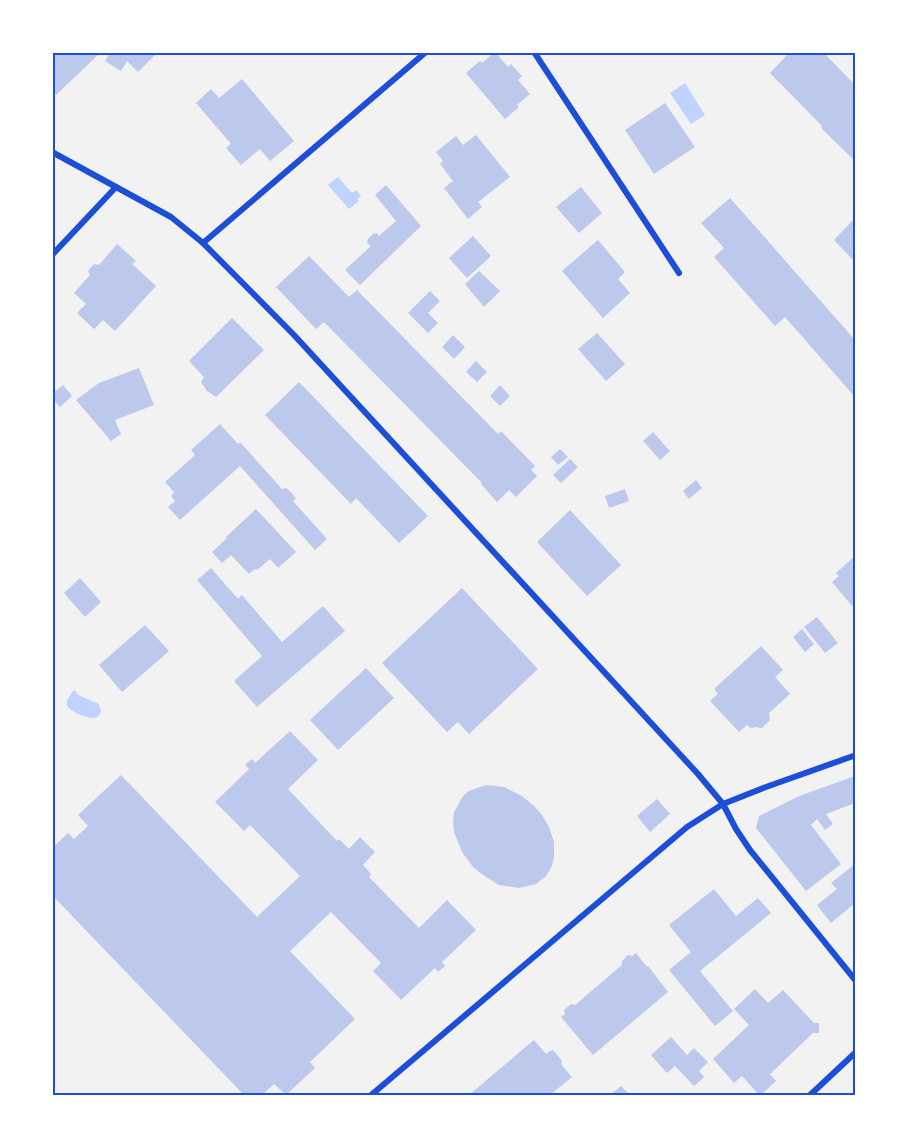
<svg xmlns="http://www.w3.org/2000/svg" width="908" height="1148" font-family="'Nunito Sans',sans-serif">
  <rect width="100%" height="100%" fill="#f2f2f2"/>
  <g fill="#bfd3fe">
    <polygon points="685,83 705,115 691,124 670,93"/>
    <polygon points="338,177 352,193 356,190 361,196 357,199 359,201 349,209 328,185"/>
    <path d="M75 690 78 695 99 704 101 712C99 715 98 718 94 718 89 719 68 711 67 705 65 700 71 696 72 692Z"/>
  </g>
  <g fill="#bdc9ec">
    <polygon points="52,52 101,52 56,95 52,91"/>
    <polygon points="111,52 158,52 138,72 127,61 121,71 105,61"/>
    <polygon points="495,52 508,67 511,64 522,76 518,80 530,94 517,105 519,107 505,119 466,73 480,61 482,63"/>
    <polygon points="786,52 823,52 855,85 855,159 854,160 821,128 822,126 770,73 788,54"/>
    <polygon points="242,79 294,141 270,161 260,149 241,165 226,148 231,144 196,103 211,89 219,98"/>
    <polygon points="665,103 695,147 654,174 625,130"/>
    <polygon points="476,135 510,177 478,202 482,207 468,219 444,188 453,181 440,164 443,161 436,152 456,136 463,145"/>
    <polygon points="386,185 421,226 360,285 345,270 371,246 367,243 368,239 373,234 377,233 379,236 396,221 375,195"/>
    <polygon points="581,187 602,213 579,233 556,207"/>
    <polygon points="730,198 855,340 855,397 785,317 775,326 714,257 724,248 701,223"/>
    <polygon points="855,218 855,262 834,240"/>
    <polygon points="473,236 491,256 467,278 449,258"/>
    <polygon points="598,240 625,272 618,279 630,293 603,318 562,271"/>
    <polygon points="117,244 136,261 132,264 156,286 115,331 103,320 94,329 77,313 86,304 74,293 90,275 88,271 94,264 99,265"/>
    <polygon points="309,256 349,297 357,290 498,434 501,431 535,466 531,470 537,476 516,497 509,490 497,502 481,484 482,483 324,322 316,329 276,287"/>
    <polygon points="479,271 500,291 484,307 465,284"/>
    <polygon points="430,291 440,301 428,313 438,323 428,333 408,313"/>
    <polygon points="232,318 264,350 216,397 207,391 201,382 204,377 189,361"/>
    <polygon points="597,333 625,364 606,381 578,349"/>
    <polygon points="453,335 465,347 454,359 442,347"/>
    <polygon points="476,361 487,372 477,382 466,372"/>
    <polygon points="139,368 154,405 115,420 121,434 111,441 76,400 99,383"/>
    <polygon points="299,382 428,516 399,543 356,498 351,504 265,415"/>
    <polygon points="63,385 72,396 60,407 52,398 52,394"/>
    <polygon points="500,385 510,396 500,406 490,396"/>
    <polygon points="220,424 238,444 240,442 282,489 286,488 289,490 296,498 293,501 327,539 315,550 240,466 180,520 168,507 175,501 171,496 174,492 165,482 195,455 191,450"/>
    <polygon points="653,432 670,451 660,460 643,441"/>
    <polygon points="560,449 568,457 558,465 551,457"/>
    <polygon points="570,459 578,467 561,483 553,475"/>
    <polygon points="696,480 702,488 689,499 683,491"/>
    <polygon points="625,489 629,501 609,508 605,496"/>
    <polygon points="256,509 296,552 278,568 270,559 257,570 255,569 249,574 231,555 222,563 212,552 227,538 226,537"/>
    <polygon points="570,510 621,565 587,596 537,542"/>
    <polygon points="855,556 855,603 852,606 832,582 839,576 836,573"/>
    <polygon points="211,568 238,599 242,595 282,642 323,606 345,631 257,707 234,681 262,656 197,580"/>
    <polygon points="80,578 101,602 85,617 64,593"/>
    <polygon points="462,588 538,669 469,734 458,722 447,732 382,663"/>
    <polygon points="817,617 838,643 825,653 804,627"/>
    <polygon points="145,625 169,651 122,692 99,665"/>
    <polygon points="802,629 814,644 805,652 793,637"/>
    <polygon points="761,646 783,670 775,677 790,694 769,713 770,720 762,728 754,727 752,729 747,725 739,732 710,701 718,694 714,689"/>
    <polygon points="366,668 394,698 338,750 310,720"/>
    <polygon points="290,731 318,760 288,789 337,841 339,839 349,849 360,837 375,852 363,865 371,874 369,877 419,928 447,900 476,930 442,962 445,966 438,972 435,968 401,1000 373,971 381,963 331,912 290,951 355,1019 310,1062 315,1068 286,1095 274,1084 262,1095 244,1095 52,895 52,848 68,833 74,839 88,826 78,815 121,775 257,917 300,876 250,825 244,831 215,802 249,769 245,765 252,759 255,763"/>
    <polygon points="855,776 855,803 826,814 833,824 825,830 817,819 811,825 841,864 806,891 756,828 759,816 799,796"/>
    <polygon points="486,785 504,787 522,796 534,806 542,815 549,827 554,842 554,857 552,866 546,876 536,884 519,888 499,885 483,875 473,867 462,852 454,832 453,822 454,812 463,796 469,791"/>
    <polygon points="657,799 670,814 650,832 637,816"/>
    <polygon points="855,864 855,903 831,923 817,905 837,889 831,883"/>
    <polygon points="714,889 736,916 758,898 771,913 700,971 733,1011 715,1026 669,970 691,952 669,925"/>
    <polygon points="636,953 647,967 648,966 668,992 593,1055 561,1017 565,1014 564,1010 571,1004 575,1005 622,965 622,961 628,955 632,956"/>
    <polygon points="755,989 768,1003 783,990 814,1023 819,1023 819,1033 813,1033 770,1074 776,1081 760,1096 742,1076 734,1083 713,1059 749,1025 734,1009"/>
    <polygon points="671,1037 687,1055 694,1048 708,1062 699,1071 704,1077 694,1086 675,1066 667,1073 651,1055"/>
    <polygon points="534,1040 546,1054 550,1051 553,1050 562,1061 561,1064 572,1077 550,1095 469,1095"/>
    <polygon points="621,1086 630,1095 610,1095"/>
  </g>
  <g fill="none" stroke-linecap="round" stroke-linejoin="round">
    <g stroke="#1d4ed8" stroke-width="6">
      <polyline points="534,52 679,273"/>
      <polyline points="52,152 171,217 203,243 294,335 698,774 723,804 736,829 750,850 856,981"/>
      <polyline points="203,243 426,52"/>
      <polyline points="52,255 116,187"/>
      <polyline points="370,1096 687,827 723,804 766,787 856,755"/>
      <polyline points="809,1096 856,1052"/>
    </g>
  </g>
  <rect width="908" height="1148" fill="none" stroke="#ffffff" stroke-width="108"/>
  <rect x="54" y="54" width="800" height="1040" fill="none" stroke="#1d4ed8" stroke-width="2"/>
</svg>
